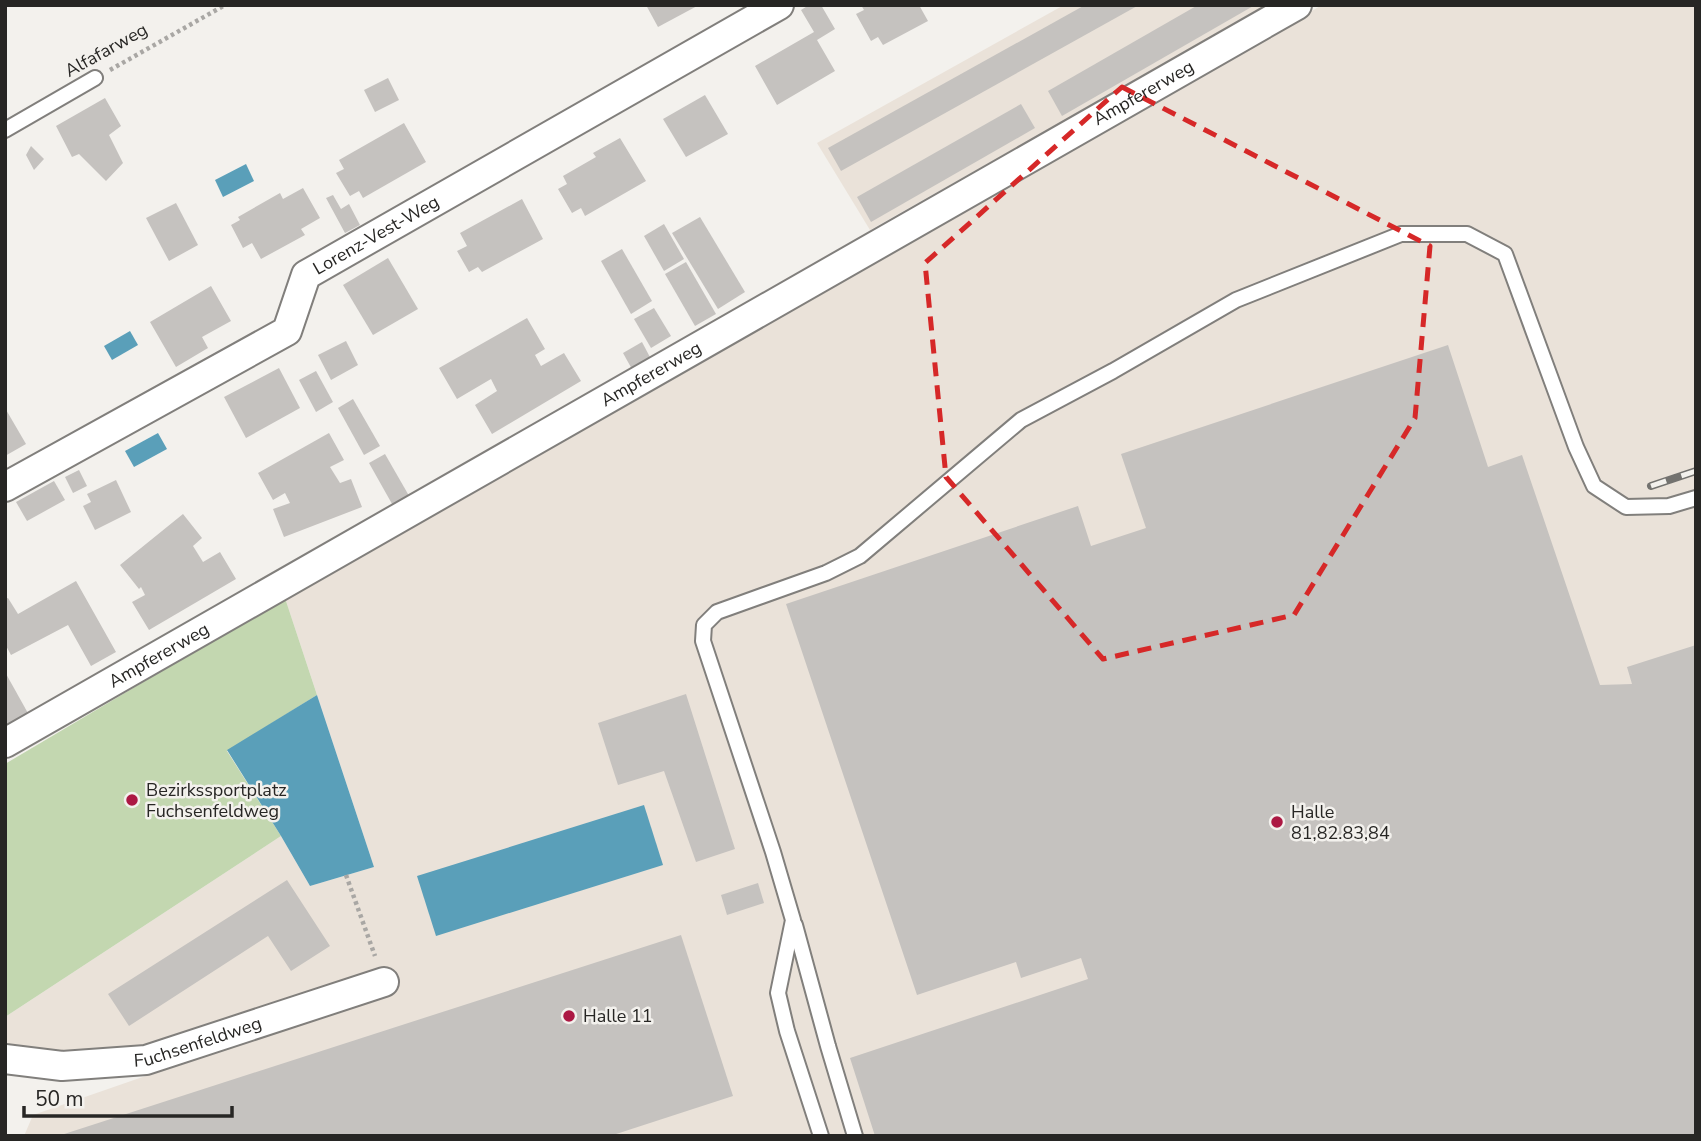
<svg xmlns="http://www.w3.org/2000/svg" width="1701" height="1141" font-family="'Nunito Sans',sans-serif">
  <rect width="100%" height="100%" fill="#f3f1ed"/>
  <g fill="#eae2d9">
    <polygon points="1064,5 1269,5 870,230 817,143"/>
    <polygon points="1322,5 1696,5 1696,1136 24,1136 33,1115 157,1072 146,1060 5,1050 5,1017 281,836 310,886 374,867 285,598 888,256"/>
  </g>
  <polygon fill="#c3d7b0" points="285,598 317,695 227,751 281,836 5,1017 5,764"/>
  <g fill="#5a9fb9">
    <polygon points="246,164 254,181 223,197 215,180"/>
    <polygon points="130,331 138,345 112,360 104,346"/>
    <polygon points="158,433 167,449 134,467 125,451"/>
    <polygon points="317,695 374,867 310,886 281,836 227,750"/>
    <polygon points="644,805 663,865 436,936 417,876"/>
  </g>
  <g fill="#c5c2bf">
    <polygon points="646,5 699,5 658,27"/>
    <polygon points="809,5 821,5 835,29 817,40 835,71 777,105 755,66 814,32 801,10"/>
    <polygon points="861,5 919,5 928,21 883,45 878,37 871,41 856,14 864,10"/>
    <polygon points="1085,5 1139,5 841,171 828,148"/>
    <polygon points="1198,5 1255,5 1062,116 1048,91"/>
    <polygon points="388,78 399,100 375,112 364,90"/>
    <polygon points="705,95 728,134 686,157 663,119"/>
    <polygon points="105,98 121,126 109,135 123,163 106,181 79,154 72,157 56,126"/>
    <polygon points="1021,104 1035,128 871,222 857,197"/>
    <polygon points="404,123 426,162 363,198 359,191 350,196 336,173 344,169 339,160"/>
    <polygon points="620,138 646,181 585,216 581,208 572,213 558,189 567,184 563,176 596,157 593,153"/>
    <polygon points="31,146 44,159 34,170 26,155"/>
    <polygon points="303,188 320,218 301,229 305,235 261,259 252,243 243,248 231,225 240,220 238,217 280,193 283,199"/>
    <polygon points="333,195 341,209 349,204 360,225 345,233 326,198"/>
    <polygon points="522,199 543,239 482,272 478,267 469,272 457,251 467,246 460,233"/>
    <polygon points="176,203 198,245 169,261 146,218"/>
    <polygon points="700,217 745,292 718,309 672,233"/>
    <polygon points="664,224 684,259 664,271 644,236"/>
    <polygon points="622,249 652,301 631,314 601,261"/>
    <polygon points="388,258 418,309 373,335 343,285"/>
    <polygon points="686,262 716,314 695,326 665,274"/>
    <polygon points="211,286 231,321 202,337 208,348 176,367 150,322"/>
    <polygon points="654,308 671,336 651,348 634,319"/>
    <polygon points="527,318 545,349 535,355 541,366 564,353 581,381 492,434 475,405 497,391 491,379 457,399 439,368"/>
    <polygon points="346,341 358,365 331,380 318,355"/>
    <polygon points="642,342 652,361 633,371 623,353"/>
    <polygon points="1448,345 1488,467 1522,455 1600,685 1632,684 1627,667 1696,645 1696,1136 875,1136 850,1058 1088,979 1081,958 1021,978 1016,962 917,995 786,604 1078,506 1091,546 1146,528 1121,454"/>
    <polygon points="279,368 300,408 246,438 224,397"/>
    <polygon points="316,371 333,402 316,412 299,380"/>
    <polygon points="353,399 380,446 364,455 338,408"/>
    <polygon points="5,408 26,444 5,456"/>
    <polygon points="329,433 344,460 330,467 340,483 351,479 362,507 284,537 273,509 290,503 285,493 273,500 258,473"/>
    <polygon points="385,454 412,501 396,511 369,463"/>
    <polygon points="79,470 87,486 73,493 65,477"/>
    <polygon points="116,480 131,512 95,530 83,506 91,502 87,494"/>
    <polygon points="54,481 65,500 27,521 16,502"/>
    <polygon points="183,514 202,538 193,546 203,562 220,552 236,579 149,630 132,602 145,595 141,587 139,589 120,565"/>
    <polygon points="76,581 116,652 91,666 68,625 11,655 5,644 5,599 8,598 18,614"/>
    <polygon points="5,672 29,715 8,727 5,723"/>
    <polygon points="686,694 735,849 696,862 664,771 618,785 598,723"/>
    <polygon points="287,880 330,946 291,971 268,936 129,1026 108,994"/>
    <polygon points="758,883 764,903 727,915 721,895"/>
    <polygon points="681,935 733,1096 610,1136 58,1136"/>
  </g>
  <g fill="none" stroke-linecap="round" stroke-linejoin="round">
    <g stroke="#817f7c" stroke-width="18">
      <g id="service">
        <polyline points="5,130 95,78"/>
        <polyline points="795,925 828,1046 855,1136"/>
        <polyline points="821,1136 787,1031 778,993 793,920 773,852 703,641 704,625 717,612 826,573 860,556 1021,420 1113,371 1236,300 1401,234 1467,234 1505,254 1576,447 1594,486 1626,507 1669,506 1696,498"/>
      </g>
    </g>
    <g stroke="#817f7c" stroke-width="32">
      <g id="minor">
        <path id="s1" d="M5 487 287 331 306 275 779 5"/>
        <path id="s2" d="M5 743 1297 5"/>
        <path id="s3" d="M5 1059 62 1066 146 1060 384 982"/>
      </g>
    </g>
    <g stroke="#a9a7a4" stroke-width="4.5" stroke-dasharray="3.5 3.5" stroke-linecap="butt">
      <polyline points="110,70 225,5"/>
      <polyline points="346,875 375,956"/>
    </g>
    <use href="#service" stroke="#fff" stroke-width="14"/>
    <use href="#minor" stroke="#fff" stroke-width="28"/>
    <g stroke="#73726f" stroke-width="8">
      <polyline id="rail" points="1651,486 1696,471"/>
    </g>
    <use href="#rail" stroke="#f3f1ed" stroke-width="5" stroke-dasharray="16" stroke-linecap="butt"/>
  </g>
  <path fill="none" stroke="#d62828" stroke-width="5" stroke-dasharray="14 9" stroke-linejoin="round" d="M1122 87 1430 246 1415 418 1294 615 1103 659 946 477 925 263Z"/>
  <g fill="#ac1843" stroke="#f3f1ed" stroke-width="2.5">
    <circle cx="132" cy="800" r="7"/>
    <circle cx="1277" cy="822" r="7"/>
    <circle cx="569" cy="1016" r="7"/>
  </g>
  <g text-anchor="middle" dominant-baseline="central" stroke-width="5" stroke-linejoin="round" paint-order="stroke">
    <g font-size="18" fill="#272624" stroke="#f3f1ed">
      <text transform="translate(106 50) rotate(-29)">Alfafarweg</text>
      <text stroke="none"><textPath href="#s2" startOffset="1311">Ampfererweg</textPath></text>
      <text stroke="none"><textPath href="#s1" startOffset="462">Lorenz-Vest-Weg</textPath></text>
      <text stroke="none"><textPath href="#s2" startOffset="744">Ampfererweg</textPath></text>
      <text stroke="none"><textPath href="#s2" startOffset="177">Ampfererweg</textPath></text>
      <text stroke="none"><textPath href="#s3" startOffset="196">Fuchsenfeldweg</textPath></text>
    </g>
    <g font-size="18" fill="#272624" stroke="#f3f1ed" text-anchor="start">
      <text x="146" y="790">Bezirkssportplatz<tspan x="146" dy="21">Fuchsenfeldweg</tspan></text>
      <text x="1291" y="812">Halle<tspan x="1291" dy="21">81,82.83,84</tspan></text>
      <text x="583" y="1016">Halle 11</text>
    </g>
  </g>
  <rect width="1701" height="1141" fill="none" stroke="#272624" stroke-width="14"/>
  <path d="M24 1106v10h208v-10" fill="none" stroke="#272624" stroke-width="3.5"/>
  <text x="35" y="1106" font-size="21" fill="#272624" stroke="#f3f1ed" stroke-width="5" paint-order="stroke">50 m</text>
</svg>
